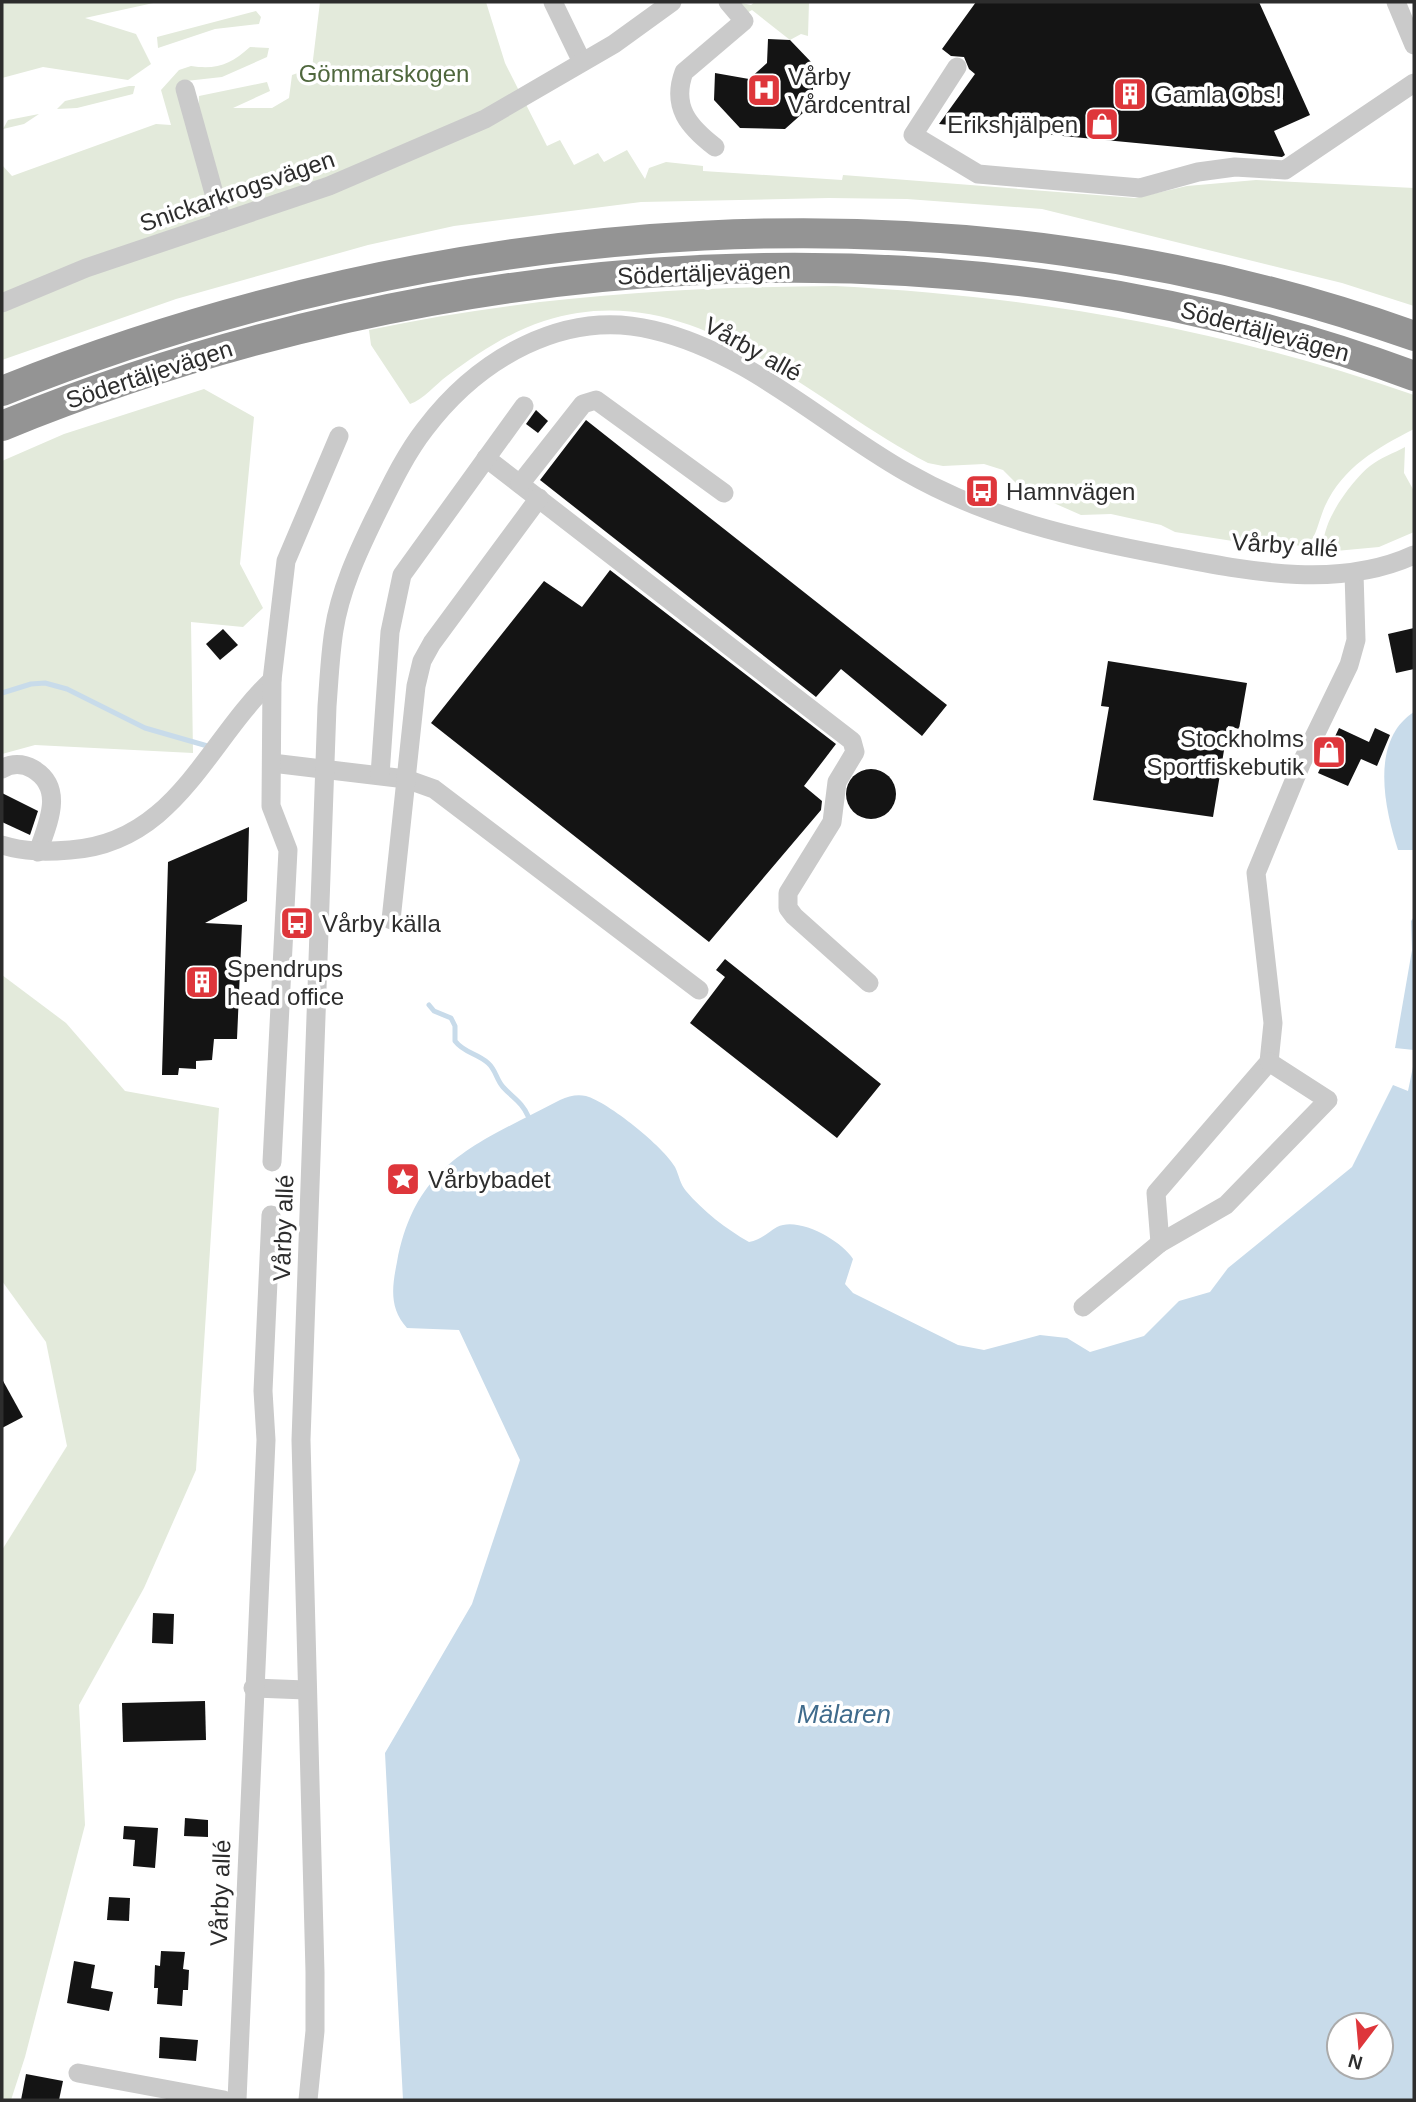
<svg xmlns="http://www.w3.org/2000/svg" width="1416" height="2102" font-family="Arial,sans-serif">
  <rect width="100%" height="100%" fill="#fff"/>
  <g fill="#e3eadb">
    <polygon points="2,2 158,2 85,18 136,34 151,64 128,80 43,67 2,78"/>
    <path d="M320 2H486L505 63 547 146 560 140 574 165 598 153 604 162 627 150 645 179 649 168 666 162 703 166V171L842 180 843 175 1135 198 1187 186 1256 180 1414 188V306L1342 283 1042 209 907 199 829 198 641 202 454 226 368 245 176 299 2 360V165L12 176 156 124 171 125 161 90 179 70 191 66C217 70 231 64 250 47L269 48 267 57 222 77 186 81 177 91 185 122 198 117 199 96 267 82 270 91 233 108H272L289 98 292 75 312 68Z"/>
    <polygon points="737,2 751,5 755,2 809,2 808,36 801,34 790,40 752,10 745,14"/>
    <polygon points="256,11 261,17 259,24 215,29 158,48 157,37"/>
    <polygon points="129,86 135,86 133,94 77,108 57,109 65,101"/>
    <polygon points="39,114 24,124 3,129 8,120"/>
    <path d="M835 286C1040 297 1220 328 1414 395V429C1377 448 1343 467 1325 506 1319 519 1317 536 1307 546L1239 542 1175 532 1161 525 1111 514 1081 515 1022 489 1003 470 984 464 943 466 928 463C807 400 692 273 544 321 508 333 478 353 447 376 436 384 423 400 410 404L371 345 369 330C525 297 676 287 835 286Z"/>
    <polygon points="204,389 254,417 240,564 263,608 243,627 191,622 193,753 35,745 2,754 2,461 64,434"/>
    <path d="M1405 447 1404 473 1414 491V532L1379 547 1325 552C1316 528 1352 480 1370 466 1380 458 1394 453 1405 447Z"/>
    <polygon points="2,975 66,1023 125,1091 219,1108 196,1470 144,1588 79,1705 85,1825 25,2057 11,2100 2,2100 2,1550 67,1446 46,1342 2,1281"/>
  </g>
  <g fill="#c8dbea" fill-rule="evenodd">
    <path d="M1414 712V850H1398C1384 807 1370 740 1414 712Z"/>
    <polygon points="1414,917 1414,1050 1395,1048 1412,950 1411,921"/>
    <path d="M1414 1062V2100H403L385 1753 472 1604 520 1460 459 1330 407 1328C389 1308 392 1287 397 1262 416 1161 479 1143 560 1100 569 1096 577 1094 586 1096 608 1102 664 1147 675 1167 679 1175 680 1184 686 1191 703 1211 726 1229 749 1242 761 1240 767 1233 777 1227 799 1216 842 1241 853 1259L845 1284 853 1293 958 1345 984 1350 1040 1335 1067 1338 1090 1352 1144 1336 1179 1301 1210 1292 1228 1268 1352 1167 1393 1085 1408 1091ZM1339 2025H1381V2067H1339Z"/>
  </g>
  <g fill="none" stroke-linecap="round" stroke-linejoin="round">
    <g stroke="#c8dbea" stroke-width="5">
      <polyline points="2,693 31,684 45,683 67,689 145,728 211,747"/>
      <path d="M429 1005 434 1011 451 1018 455 1026V1041C464 1053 477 1053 488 1063 496 1070 496 1079 503 1087 513 1098 522 1102 528 1116"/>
    </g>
  </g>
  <g fill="#141414">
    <polygon points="976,2 1259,2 1310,115 1274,131 1285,155 1282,157 939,124 975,74 969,69 964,57 951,56 942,49"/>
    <polygon points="768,39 790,40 813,64 813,104 785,129 740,128 714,100 715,73 749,79 767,63"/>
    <polygon points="536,410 548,421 538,433 526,424"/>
    <polygon points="586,420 947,705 922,736 841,669 816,697 540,480"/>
    <polygon points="610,570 836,744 804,786 822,801 821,810 709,942 431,723 544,581 582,607"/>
    <polygon points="1414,628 1414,669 1396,673 1388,634"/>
    <polygon points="223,629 238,645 220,660 206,644"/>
    <polygon points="1108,661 1247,683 1239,729 1228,726 1213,817 1093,800 1109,707 1101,706"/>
    <polygon points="1339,728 1369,742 1375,728 1390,735 1377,766 1361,759 1348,786 1318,773"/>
    <circle cx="871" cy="794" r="25"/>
    <polygon points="2,793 38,811 30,835 2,822"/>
    <polygon points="249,827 247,901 205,923 242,925 237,1039 214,1039 212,1060 196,1061 196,1069 179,1068 178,1075 162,1075 168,862"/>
    <polygon points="725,959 881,1084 837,1138 690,1023 725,977 716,970"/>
    <polygon points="2,1379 23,1417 2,1428"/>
    <polygon points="153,1613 174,1614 173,1644 152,1643"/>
    <polygon points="205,1701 206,1740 123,1742 122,1703"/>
    <polygon points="185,1818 208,1820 208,1837 184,1836"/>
    <polygon points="124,1826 158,1828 155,1868 133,1866 135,1840 123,1839"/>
    <polygon points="109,1897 130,1898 129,1921 107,1920"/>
    <polygon points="161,1951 185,1952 183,1969 189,1970 188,1990 183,1990 182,2006 157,2004 158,1988 154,1988 155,1965 160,1966"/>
    <polygon points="74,1961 95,1965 91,1988 113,1992 109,2011 67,2003"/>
    <polygon points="160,2037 198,2040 196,2061 159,2058"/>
    <polygon points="26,2074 63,2081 59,2100 21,2100"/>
  </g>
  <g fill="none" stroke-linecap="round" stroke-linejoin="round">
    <g stroke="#cacaca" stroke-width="19">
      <polyline points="553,2 582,62"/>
      <polyline points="1396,2 1414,45"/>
      <polyline points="957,67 913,135 978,174 1140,188 1198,172 1235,167 1285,170 1414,83"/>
      <polyline points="185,89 222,222"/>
      <path d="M715 147C689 127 671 107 684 72L744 21 728 2"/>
      <polyline points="2,303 86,268 329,186 485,119 614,44 672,2"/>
      <polyline points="486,458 852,741 855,752 837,782 832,822 788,893 788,908 794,916 869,983"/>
      <polyline points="520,484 583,404 596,400 724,493"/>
      <polyline points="272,763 406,779 434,789 699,990"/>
      <path d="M2 769C11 763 23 763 33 769 65 788 48 823 38 852"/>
      <polyline points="380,775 390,632 402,575 524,406"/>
      <path d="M2 845C25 852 46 852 70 850 175 843 206 743 272 680"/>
      <polyline points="391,920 416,686 422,661 432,643 539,498"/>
      <polyline points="272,1162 288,850 271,806 272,680 286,561 339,436"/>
      <polyline points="1160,1243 1156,1193 1269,1062 1273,1023 1256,873 1301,764 1349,665 1356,640 1354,573"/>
      <polyline points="1083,1307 1160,1243 1226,1205 1328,1100 1269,1062"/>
      <polyline points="253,1688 306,1690"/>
      <polyline points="78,2073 224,2100"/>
      <polyline points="237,2100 266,1440 263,1391 271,1215"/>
      <path d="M308 2100 315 2031V1972L301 1440 327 706C329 681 330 655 334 630 340 591 357 554 374 519 389 489 404 456 425 429 478 359 564 308 653 330 748 352 823 425 906 472 988 519 1077 539 1169 556 1248 571 1338 590 1414 555"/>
    </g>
    <g stroke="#949494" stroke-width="30">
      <path d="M2 391C447 213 958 173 1414 336"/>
      <path d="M2 426C446 245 960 207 1414 376"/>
    </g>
  </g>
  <defs>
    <g id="hospital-square" transform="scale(1.75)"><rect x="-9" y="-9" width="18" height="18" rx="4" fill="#de363b" stroke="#fff"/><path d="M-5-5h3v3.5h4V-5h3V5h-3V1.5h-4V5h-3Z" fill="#fff"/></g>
    <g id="building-square" transform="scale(1.75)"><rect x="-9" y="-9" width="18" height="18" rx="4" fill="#de363b" stroke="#fff"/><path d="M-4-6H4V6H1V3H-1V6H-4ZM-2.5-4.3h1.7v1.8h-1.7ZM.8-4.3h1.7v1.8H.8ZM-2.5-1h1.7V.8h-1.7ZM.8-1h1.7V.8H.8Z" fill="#fff"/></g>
    <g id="shop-square" transform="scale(1.75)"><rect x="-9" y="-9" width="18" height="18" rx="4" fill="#de363b" stroke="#fff"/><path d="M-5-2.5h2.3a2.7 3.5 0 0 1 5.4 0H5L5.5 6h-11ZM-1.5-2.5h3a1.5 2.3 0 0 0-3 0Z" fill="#fff"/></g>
    <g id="bus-square" transform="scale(1.75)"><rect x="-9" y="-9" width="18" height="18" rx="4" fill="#de363b" stroke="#fff"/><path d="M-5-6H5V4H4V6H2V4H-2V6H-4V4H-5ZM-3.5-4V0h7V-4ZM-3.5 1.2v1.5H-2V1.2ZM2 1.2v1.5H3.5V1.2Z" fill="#fff"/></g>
    <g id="sight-square" transform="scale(1.75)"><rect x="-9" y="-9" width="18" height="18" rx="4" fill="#de363b" stroke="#fff"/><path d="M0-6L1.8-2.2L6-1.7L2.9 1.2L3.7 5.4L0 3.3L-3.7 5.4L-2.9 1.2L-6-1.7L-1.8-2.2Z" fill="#fff"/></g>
  </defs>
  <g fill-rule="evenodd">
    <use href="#hospital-square" x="764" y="90"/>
    <use href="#building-square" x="1130" y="94"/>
    <use href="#shop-square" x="1102" y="124"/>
    <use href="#bus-square" x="982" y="491"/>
    <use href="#shop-square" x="1329" y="752"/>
    <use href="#bus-square" x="297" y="923"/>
    <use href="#building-square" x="202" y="982"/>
    <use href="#sight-square" x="403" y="1179"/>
  </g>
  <g text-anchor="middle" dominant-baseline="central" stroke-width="7" stroke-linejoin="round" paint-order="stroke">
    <g font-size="24" fill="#4f673d" stroke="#fff">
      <text x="384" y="73">Gömmarskogen</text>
    </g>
    <g font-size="24" fill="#2d2d2d" stroke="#fff" text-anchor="start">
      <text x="788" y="76">Vårby<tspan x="788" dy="28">Vårdcentral</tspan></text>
      <text x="1154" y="94">Gamla Obs!</text>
      <text x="1078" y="124" text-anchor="end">Erikshjälpen</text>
      <text x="1006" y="491">Hamnvägen</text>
      <text x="1304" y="738" text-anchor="end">Stockholms<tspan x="1304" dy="28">Sportfiskebutik</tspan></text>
      <text x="322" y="923">Vårby källa</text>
      <text x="227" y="968">Spendrups<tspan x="227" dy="28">head office</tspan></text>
      <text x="428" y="1179">Vårbybadet</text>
    </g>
    <g font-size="24" fill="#2d2d2d" stroke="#fff">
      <text transform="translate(237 191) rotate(-19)">Snickarkrogsvägen</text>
      <text transform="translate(704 273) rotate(-2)">Södertäljevägen</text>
      <text transform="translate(1265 331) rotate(15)">Södertäljevägen</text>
      <text transform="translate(753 349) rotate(29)">Vårby allé</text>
      <text transform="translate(149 374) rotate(-18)">Södertäljevägen</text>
      <text transform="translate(1285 545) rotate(4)">Vårby allé</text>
      <text transform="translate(283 1228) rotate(-88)">Vårby allé</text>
      <text transform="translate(220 1893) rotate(-88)">Vårby allé</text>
    </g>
    <g font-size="26" font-style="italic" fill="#3f6b8c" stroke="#fff">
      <text x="844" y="1714">Mälaren</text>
    </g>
  </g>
  <rect width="1416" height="2102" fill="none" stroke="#2d2d2d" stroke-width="7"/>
  <g transform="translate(1360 2046) rotate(196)"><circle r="33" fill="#ffffff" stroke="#ababab" stroke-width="2"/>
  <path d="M0-5L12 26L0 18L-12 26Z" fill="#de363b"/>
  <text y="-10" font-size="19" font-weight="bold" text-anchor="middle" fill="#2d2d2d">N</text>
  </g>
</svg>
